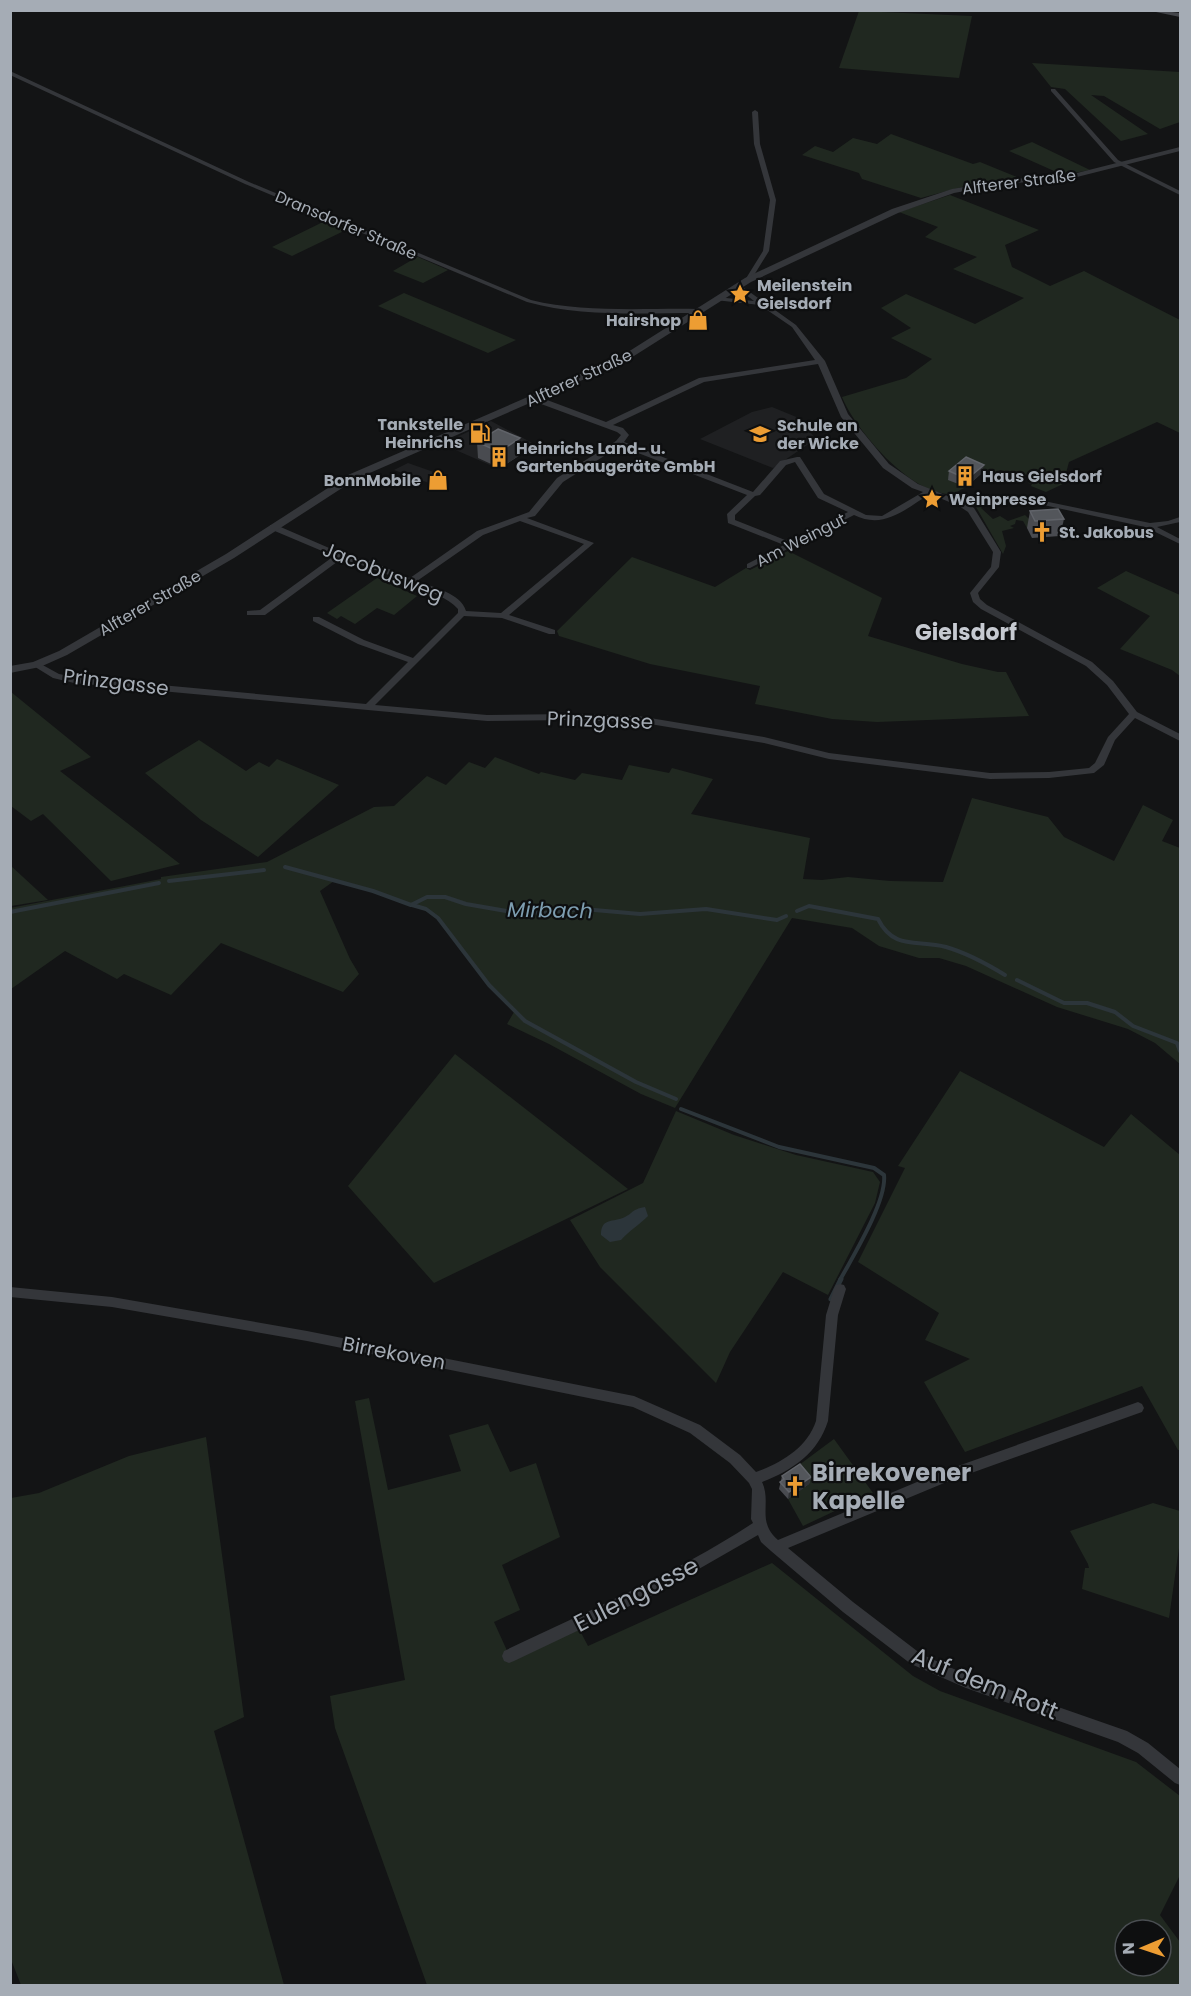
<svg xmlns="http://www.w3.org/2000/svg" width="1191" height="1996" font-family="Poppins,sans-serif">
  <rect width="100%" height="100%" fill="#131415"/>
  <g fill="#1f2022">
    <polygon points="772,407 811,423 807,428 816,439 773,468 700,439 752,412"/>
    <polygon points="491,421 536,445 499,469 442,444"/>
    <polygon points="408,463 448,477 437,486 394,470"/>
  </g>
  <g fill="#202820" fill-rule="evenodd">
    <polygon points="859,11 972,16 959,78 839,68"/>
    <polygon points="1032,63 1180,72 1180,122 1160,129 1104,96 1091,95 1148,134 1121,141 1065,89 1051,87"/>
    <polygon points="891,134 973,164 980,162 1022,179 973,184 921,198 862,179 859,173 802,155 815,146 833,152 853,138 877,144"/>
    <polygon points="1032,142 1090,170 1063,175 1009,151"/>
    <path d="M950 195 1039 230 1005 245 1012 267 1050 286 1084 271 1180 320V433L1157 422 1069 462 1063 484 1046 492 1031 486 1032 484 1028 483 1034 478 1019 472 1014 475 1000 470 994 475 964 466 948 479 966 487C960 490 955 494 949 494 910 493 856 431 842 397L906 378 932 359 891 338 911 328 881 308 906 294 975 324 1024 298 953 269 977 257 925 237 938 227 899 212Z"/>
    <polygon points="327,220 348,229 292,256 272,247"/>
    <polygon points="417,257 418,257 448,270 423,283 393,271"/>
    <polygon points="404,293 516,340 488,353 378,306"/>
    <polygon points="984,501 1001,502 988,503 981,508 993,519 1000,516 1008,521 1025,515 1033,523 1067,527 1027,528 1023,521 1016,520 1015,524 1010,526 1014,528 1002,531 1006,546 1003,554 976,507"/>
    <polygon points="788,551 882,598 868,636 962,664 998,672 1006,672 1029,716 877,722 832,719 755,704 760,686 650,664 559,636 557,631 632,557 715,587 746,568 750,570"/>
    <polygon points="1126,571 1180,595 1180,676 1172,670 1120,649 1150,616 1097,588"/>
    <polygon points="377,578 417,596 394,615 377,608 355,624 341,616 337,619 327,613"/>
    <polygon points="11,692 91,757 60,771 180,864 111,881 43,814 31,821 11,806"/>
    <polygon points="199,740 246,771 259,762 269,767 277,759 339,785 258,857 201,820 145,773"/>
    <polygon points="495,757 539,774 541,772 575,780 582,773 622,780 629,765 669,773 672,768 713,779 691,814 810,838 803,879 822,880 848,877 890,881 943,882 972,798 1048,817 1064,837 1114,861 1143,805 1173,820 1162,841 1180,848 1180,1064 1155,1043 1128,1029 1057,1007 966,966 939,958 919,958 879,946 852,928 792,918 675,1108 641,1094 549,1044 507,1024 514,1012 489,985 438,918 426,909 398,901 392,897 334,881 320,891 350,959 359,974 343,992 221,943 171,995 124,974 117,979 65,951 11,989 10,908 161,879 161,877 267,862 374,807 394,806 427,776 446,785 469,762 485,768"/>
    <polygon points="11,866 48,900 11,906"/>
    <polygon points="455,1054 628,1189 434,1283 348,1186"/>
    <polygon points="960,1071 1104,1147 1131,1114 1180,1155 1180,1450 1178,1450 1142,1386 965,1452 924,1382 970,1359 925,1340 939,1313 858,1262 905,1168 898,1166"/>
    <polygon points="676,1111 734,1135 796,1155 873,1172 880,1182 875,1203 828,1295 783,1272 730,1352 716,1383 600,1267 570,1220 643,1183"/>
    <path d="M369 1398 388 1490 461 1471 449 1435 488 1424 510 1472 536 1463 560 1537 502 1565 520 1610 494 1622 509 1655 578 1627 588 1646 772 1563 913 1676 940 1691 1136 1762 1180 1796V1875L1160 1915 1180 1942V1985H427L335 1728 330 1696 405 1680 355 1401ZM1125 1930H1161V1966H1125Z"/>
    <polygon points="206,1437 244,1717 214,1731 284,1985 21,1985 10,1957 11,1498 39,1493 129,1456"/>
    <polygon points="834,1439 873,1493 803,1526 788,1499 809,1484 795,1468"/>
    <polygon points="1153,1503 1180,1511 1180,1541 1169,1618 1082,1589 1085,1568 1089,1568 1088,1564 1070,1531"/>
  </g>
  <path fill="#2c353a" d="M645 1207 648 1216C639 1225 629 1231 621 1240L610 1242 601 1235C601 1217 613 1223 625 1217 635 1212 630 1210 645 1207Z"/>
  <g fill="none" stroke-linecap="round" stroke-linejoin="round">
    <g stroke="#2c353a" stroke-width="4">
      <polyline points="285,867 373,891 411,905 427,897 445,897 466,904 512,912 544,913 583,909 640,914 706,909 777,920 786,916"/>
      <polyline points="169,881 264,870"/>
      <polyline points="412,905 426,909 438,918 489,985 525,1021 636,1082 676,1099"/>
      <path d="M797 911 809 906 878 919C894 951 918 939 946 947 967 953 987 964 1005 975"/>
      <polyline points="10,912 159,883"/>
      <polyline points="1017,980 1064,1003 1087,1003 1115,1012 1133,1026 1177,1043 1180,1051"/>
      <path d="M681 1109 779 1147 874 1168 884 1175C887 1201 853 1256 840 1280"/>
    </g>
    <polyline stroke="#2c353a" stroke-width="5" points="831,1299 841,1279"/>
    <g fill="#34363a" fill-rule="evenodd">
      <path d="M10 71 249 182 531 300C583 313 644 308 697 309L700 311 697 313C641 313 581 317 527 302L245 184 10 75Z"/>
      <polygon points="1051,89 1055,89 1118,160 1180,191 1180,195 1114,162 1051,91"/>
      <polygon points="755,110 758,112 760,144 776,200 769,251 751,280 748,282 745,280 763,251 770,200 754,144 752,112"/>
      <path d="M736 285H740L796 325 825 361 848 414 889 464 918 484 955 499 989 496 1039 500 1150 523 1168 521 1180 517V522L1157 527 1180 539V544L1145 527 1039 504 989 500 965 502 974 508 1001 552 999 567 978 593 980 599 987 605 1092 662 1113 681 1137 712 1180 734V741L1135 718 1115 740 1104 765 1094 773 1049 778 990 779 829 759 764 743 638 722 570 720 487 721 74 683 53 678 32 665 33 663H39L59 674 74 677 366 704 408 662 358 644 313 621V617H319L364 640 413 658 458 613V609C447 597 431 593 417 586 392 576 367 566 341 559L265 615H247V611L260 610 334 556 270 529V525H276L343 554 370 561 410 578 477 531 529 512 557 478 616 441 621 435 617 432 533 401V397H539L606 422 699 378 815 360 792 327 760 305 715 300 714 299 717 297 754 301 736 287ZM818 364 841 417 883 468 912 488 923 492 882 516 866 515 824 494 800 457H797L780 461 753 492 624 442 629 435 623 428 613 425 704 382ZM620 446 747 495 727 514 728 523 784 545 747 564V568H750L854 515C884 530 905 509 930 494L959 506 968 512 993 552 991 567 970 593 973 602 981 609 1086 666 1107 685 1129 714 1108 737 1095 763 1089 768 1049 772 990 773 829 753 764 737 638 716 570 714 487 715 375 705 464 616 502 618 549 634H555V630L509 615 594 543 527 518 535 516 563 482ZM795 462 818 498 848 512 790 542 735 520V515L755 496 760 495 786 465ZM520 521 584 544 501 613 466 611C461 593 432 587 417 581L483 535Z"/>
      <path d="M840 1284 844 1285 846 1289 838 1315 828 1421C818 1453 793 1470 762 1482 772 1503 756 1521 778 1540L941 1472 1138 1402 1142 1404 1144 1408 1142 1412 949 1481 788 1548 853 1602 921 1654 967 1675 1127 1731 1148 1743 1180 1769V1785L1175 1783 1138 1753 1118 1742 966 1688 911 1664 843 1612 771 1551 761 1542 758 1535 657 1593 514 1661 509 1663 504 1661 502 1656 504 1651C588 1611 675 1574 753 1523L751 1519 752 1489 749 1483 730 1463 690 1433 633 1407 307 1341 112 1307 10 1297V1287L112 1297 307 1331 634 1396 700 1425 740 1455 756 1472C781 1463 807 1448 816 1421L826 1315 834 1289 836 1285Z"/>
    </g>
    <polygon fill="#34363a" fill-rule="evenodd" points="1180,147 1180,151 1073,178 1003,184 954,193 898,213 751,282 626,361 356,479 234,558 67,655 40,667 10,673 10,666 33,662 59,651 226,554 348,475 620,357 745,278 892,209 952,189 1003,180 1073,174"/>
    <polygon fill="#43454a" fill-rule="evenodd" points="1156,10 1180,13 1180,17 1156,12"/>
  </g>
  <g fill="#494b50">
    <polygon points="477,442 520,455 500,468 478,458"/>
    <polygon points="949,471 982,473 966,487 948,480"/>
    <polygon points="1030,511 1064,519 1060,536 1032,538 1027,528"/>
    <polygon points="782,1476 811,1477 809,1484 788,1499 779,1489"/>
  </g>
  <g fill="#2f3134">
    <polygon points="520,438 520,455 500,468 499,452"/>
    <polygon points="984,465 982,473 966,487 967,479"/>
    <polygon points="811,1477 809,1484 788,1499 789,1492"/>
  </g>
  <g fill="#53565b" stroke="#606369" stroke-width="1.5">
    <polygon points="498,429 520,438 499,452 477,442"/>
    <polygon points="966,457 984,465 967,479 949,471"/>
    <polygon points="1058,509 1064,519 1035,521 1030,511"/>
    <polygon points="800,1464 811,1477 789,1492 780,1482 784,1479 782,1476"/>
  </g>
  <defs>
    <g id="sight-bare" transform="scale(1.62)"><path d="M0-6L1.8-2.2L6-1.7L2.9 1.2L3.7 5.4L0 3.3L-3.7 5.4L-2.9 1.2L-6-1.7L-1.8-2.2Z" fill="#ed9d33" stroke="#0e0f10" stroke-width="2.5" paint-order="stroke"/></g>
    <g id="shop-bare" transform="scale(1.62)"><path d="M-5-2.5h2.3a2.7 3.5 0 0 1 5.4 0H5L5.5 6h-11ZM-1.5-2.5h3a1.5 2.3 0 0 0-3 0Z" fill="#ed9d33" stroke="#0e0f10" stroke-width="2.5" paint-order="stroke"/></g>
    <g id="fuel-bare" transform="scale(1.62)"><path d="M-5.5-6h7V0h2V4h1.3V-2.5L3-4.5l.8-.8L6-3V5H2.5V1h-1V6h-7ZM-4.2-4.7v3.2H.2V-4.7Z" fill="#ed9d33" stroke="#0e0f10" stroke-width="2.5" paint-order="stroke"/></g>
    <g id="school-bare" transform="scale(1.62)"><path d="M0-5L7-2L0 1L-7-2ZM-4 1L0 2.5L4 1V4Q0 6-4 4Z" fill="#ed9d33" stroke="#0e0f10" stroke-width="2.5" paint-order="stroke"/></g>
    <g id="building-bare" transform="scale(1.62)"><path d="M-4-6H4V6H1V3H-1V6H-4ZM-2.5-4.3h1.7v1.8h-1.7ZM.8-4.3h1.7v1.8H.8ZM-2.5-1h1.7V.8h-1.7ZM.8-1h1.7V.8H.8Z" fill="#ed9d33" stroke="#0e0f10" stroke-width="2.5" paint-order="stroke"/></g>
    <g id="church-bare" transform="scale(1.62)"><path d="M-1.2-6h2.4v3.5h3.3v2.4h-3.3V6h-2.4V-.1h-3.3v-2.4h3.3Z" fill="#ed9d33" stroke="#0e0f10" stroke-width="2.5" paint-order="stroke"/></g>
  </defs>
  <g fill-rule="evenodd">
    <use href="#sight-bare" x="740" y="294"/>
    <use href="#shop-bare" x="698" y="320"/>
    <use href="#fuel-bare" x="480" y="433"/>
    <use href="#school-bare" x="760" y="434"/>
    <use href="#building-bare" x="499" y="457"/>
    <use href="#building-bare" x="965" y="476"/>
    <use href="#shop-bare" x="438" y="480"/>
    <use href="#sight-bare" x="932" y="499"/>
    <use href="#church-bare" x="1042" y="532"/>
    <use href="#church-bare" x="795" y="1486"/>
  </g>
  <g text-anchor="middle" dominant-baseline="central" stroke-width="4.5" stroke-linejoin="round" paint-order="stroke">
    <g font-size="16" fill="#a5acb5" stroke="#0e0f10">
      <text transform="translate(1019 182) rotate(-7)">Alfterer Straße</text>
      <text transform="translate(346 225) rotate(23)">Dransdorfer Straße</text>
      <text transform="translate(579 378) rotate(-25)">Alfterer Straße</text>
      <text transform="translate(801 540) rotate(-27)">Am Weingut</text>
      <text transform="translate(150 603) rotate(-30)">Alfterer Straße</text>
    </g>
    <g font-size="16" font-weight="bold" fill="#a5acb5" stroke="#0e0f10" text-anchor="start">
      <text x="757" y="285">Meilenstein<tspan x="757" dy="18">Gielsdorf</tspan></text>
      <text x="681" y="320" text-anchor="end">Hairshop</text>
      <text x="463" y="424" text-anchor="end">Tankstelle<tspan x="463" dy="18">Heinrichs</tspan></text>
      <text x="777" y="425">Schule an<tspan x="777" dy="18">der Wicke</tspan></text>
      <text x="516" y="448">Heinrichs Land- u.<tspan x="516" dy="18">Gartenbaugeräte GmbH</tspan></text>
      <text x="982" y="476">Haus Gielsdorf</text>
      <text x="421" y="480" text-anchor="end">BonnMobile</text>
      <text x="949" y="499">Weinpresse</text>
      <text x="1059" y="532">St. Jakobus</text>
    </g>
    <g font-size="20" fill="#a5acb5" stroke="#0e0f10">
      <text transform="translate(383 572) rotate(22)">Jacobusweg</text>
      <text transform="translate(116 682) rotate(7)">Prinzgasse</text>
      <text transform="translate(600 720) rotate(2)">Prinzgasse</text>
      <text transform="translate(394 1353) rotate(11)">Birrekoven</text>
    </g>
    <g font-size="21" font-style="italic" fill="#7d9db0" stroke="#0e0f10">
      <text transform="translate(550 910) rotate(1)">Mirbach</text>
    </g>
    <g font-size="22" font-weight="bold" fill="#c6cad1" stroke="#0e0f10">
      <text x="966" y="632">Gielsdorf</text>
    </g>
    <g font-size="24" font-weight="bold" fill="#a5acb5" stroke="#0e0f10" text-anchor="start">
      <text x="812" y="1472">Birrekovener<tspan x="812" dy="28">Kapelle</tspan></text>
    </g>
    <g font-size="24" fill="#a5acb5" stroke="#0e0f10">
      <text transform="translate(636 1594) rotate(-27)">Eulengasse</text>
      <text transform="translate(985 1683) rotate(22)">Auf dem Rott</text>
    </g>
  </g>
  <rect width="1191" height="1996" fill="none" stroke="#a5acb5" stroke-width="24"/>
  <g transform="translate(1143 1948) rotate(268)"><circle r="28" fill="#0e0f10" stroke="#4a4e52" stroke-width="1.5"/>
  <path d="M0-4.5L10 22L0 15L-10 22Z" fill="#ed9d33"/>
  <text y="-9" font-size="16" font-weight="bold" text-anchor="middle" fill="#a5acb5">N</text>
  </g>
</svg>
